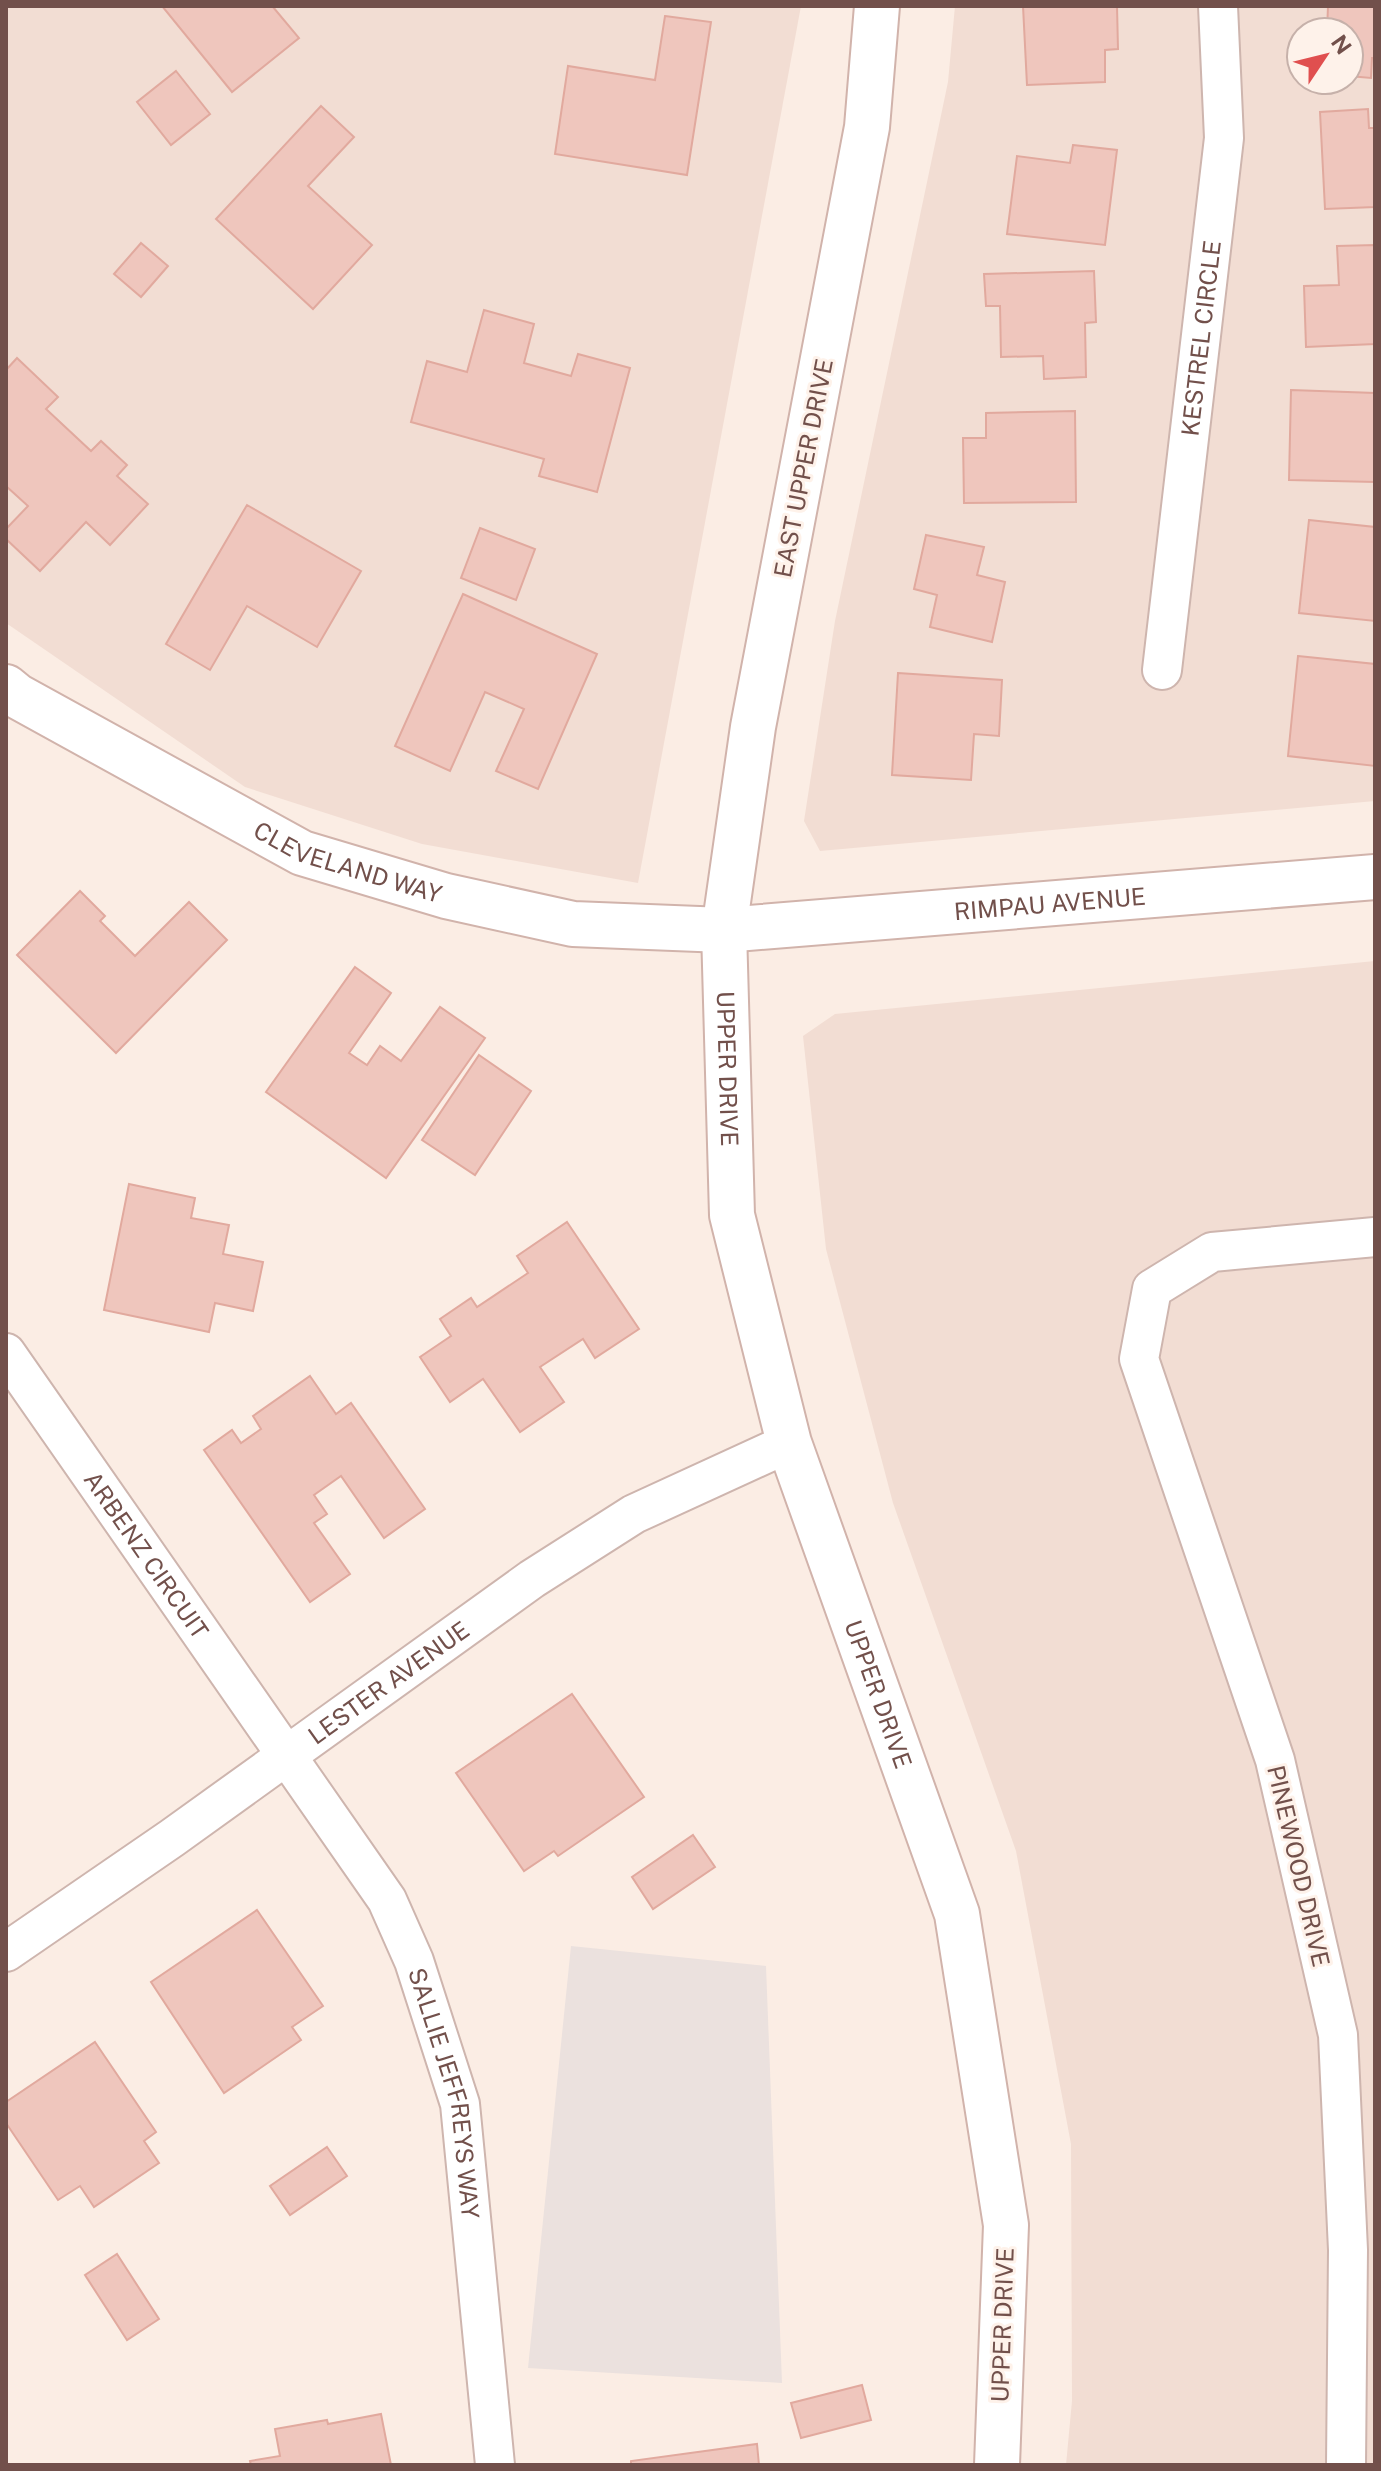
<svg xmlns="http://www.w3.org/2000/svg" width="1381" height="2471" font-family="'Public Sans',sans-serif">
  <rect width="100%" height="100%" fill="#fbede4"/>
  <g fill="#f2ddd3" fill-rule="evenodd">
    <polygon points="6,6 801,6 638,883 422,844 245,787 6,623"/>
    <path d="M955 6H1375V801L820 851 804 821 835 621 948 82ZM1301 32H1349V80H1301Z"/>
    <polygon points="1375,961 1375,2465 1066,2465 1072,2401 1071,2144 1016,1851 893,1503 826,1249 803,1036 835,1014"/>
  </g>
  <polygon fill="#ebe1de" points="571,1946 766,1966 782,2383 528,2368"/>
  <g fill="#efc6bd" stroke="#e1a99e" stroke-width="2">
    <polygon points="162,6 275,6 273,7 299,38 232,92"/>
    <polygon points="1023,6 1117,6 1118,49 1105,50 1105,82 1027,85"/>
    <polygon points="1328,6 1375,6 1375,58 1372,58 1371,78 1349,76 1349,32 1327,32"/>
    <polygon points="665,16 711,22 687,175 555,154 568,66 655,80"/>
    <polygon points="176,71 210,114 171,145 137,102"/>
    <polygon points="321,106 354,137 308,186 372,245 313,309 216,219"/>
    <polygon points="1368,109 1369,128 1375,128 1375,207 1325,209 1320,112"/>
    <polygon points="1073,145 1117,150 1105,245 1007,234 1017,156 1070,163"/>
    <polygon points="141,243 168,266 141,297 114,274"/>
    <polygon points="1375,245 1375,344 1306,347 1304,286 1339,285 1337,246"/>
    <polygon points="1094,271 1096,322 1085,323 1086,377 1044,379 1043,356 1001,357 1000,306 986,306 984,274"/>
    <polygon points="484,310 534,324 524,363 571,376 578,354 630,368 597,492 539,476 544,459 411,422 427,361 467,372"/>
    <polygon points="17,358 58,397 46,409 91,451 101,441 127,465 117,476 148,504 110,545 86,522 40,571 6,539 6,529 28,506 6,486 6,370"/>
    <polygon points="1291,390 1375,393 1375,482 1289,480"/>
    <polygon points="1075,411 1076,502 964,503 963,438 986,438 986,413"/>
    <polygon points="247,505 361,571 317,647 247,606 210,670 166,644"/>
    <polygon points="1309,520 1375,527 1375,621 1299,613"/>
    <polygon points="480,528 535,549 516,600 461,578"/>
    <polygon points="926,535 984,547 977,575 1005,582 992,642 930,627 937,595 914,589"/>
    <polygon points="463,594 597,654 538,789 496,771 524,709 485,692 450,771 395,746"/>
    <polygon points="1298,656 1375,664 1375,766 1288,756"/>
    <polygon points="898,673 1002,680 999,736 974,734 971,780 892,775"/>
    <polygon points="80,891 105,916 100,921 135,956 189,902 227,940 116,1053 17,955"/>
    <polygon points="355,967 391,993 349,1053 367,1065 380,1046 401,1061 440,1007 485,1038 386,1178 266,1092"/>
    <polygon points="479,1055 531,1091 475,1175 422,1140"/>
    <polygon points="129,1184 195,1198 191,1218 229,1225 223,1254 263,1262 253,1311 215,1303 209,1332 104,1310"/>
    <polygon points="567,1222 639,1329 595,1358 583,1339 540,1367 564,1402 520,1432 483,1379 450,1402 420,1357 451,1336 440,1319 471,1298 477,1307 528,1273 517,1256"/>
    <polygon points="310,1376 336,1414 351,1403 425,1509 384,1538 341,1476 314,1495 327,1514 314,1523 350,1574 310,1602 204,1450 232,1430 241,1443 261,1429 253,1416"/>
    <polygon points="572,1694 644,1797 558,1856 554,1851 524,1871 456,1773"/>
    <polygon points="693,1835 715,1867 653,1909 632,1877"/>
    <polygon points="257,1910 323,2006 292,2027 301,2040 224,2093 151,1982"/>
    <polygon points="95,2042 156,2132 144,2141 159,2163 94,2207 80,2186 58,2200 6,2123 6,2102"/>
    <polygon points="327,2147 347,2176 290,2215 270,2186"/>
    <polygon points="117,2254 159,2319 127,2340 85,2275"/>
    <polygon points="862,2385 871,2420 801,2438 791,2403"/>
    <polygon points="381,2414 391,2465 251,2465 250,2461 280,2456 275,2429 327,2420 328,2424"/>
    <polygon points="757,2444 759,2465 631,2465 631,2461"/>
  </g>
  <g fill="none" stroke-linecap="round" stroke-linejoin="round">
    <g stroke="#ceb5ae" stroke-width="42">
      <g id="street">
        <path id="s1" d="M1162 670 1224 138 1218 6"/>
        <path id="s2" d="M6 1353 387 1900 414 1961 460 2104 495 2465"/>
        <path id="s3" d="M6 1952 172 1838 532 1579 634 1514 789 1443"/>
        <polyline points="1346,2465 1348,2250 1338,2035 1275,1760 1139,1359 1152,1289 1212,1252 1375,1237"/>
      </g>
    </g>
    <g stroke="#d1b3ab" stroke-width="48">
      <g id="secondary">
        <path id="s4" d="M877 6 867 127 753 727 724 930 732 1215 789 1443 957 1914 1006 2225 997 2465"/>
        <path id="s5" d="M6 687 17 696 302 853 446 896 573 924 724 930 1375 877"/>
      </g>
    </g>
    <use href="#street" stroke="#fff" stroke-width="38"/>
    <use href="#secondary" stroke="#fff" stroke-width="44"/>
  </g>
  <g text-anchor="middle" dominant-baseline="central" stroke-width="6" stroke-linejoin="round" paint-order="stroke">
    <g font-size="24" fill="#72504b" stroke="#fef2ea">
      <text stroke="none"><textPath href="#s1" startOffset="334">KESTREL CIRCLE</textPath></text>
      <text transform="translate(803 468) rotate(-79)">EAST UPPER DRIVE</text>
      <text stroke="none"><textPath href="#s5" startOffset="386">CLEVELAND WAY</textPath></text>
      <text stroke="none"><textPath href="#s5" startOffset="1098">RIMPAU AVENUE</textPath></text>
      <text stroke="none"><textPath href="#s4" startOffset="1076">UPPER DRIVE</textPath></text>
      <text stroke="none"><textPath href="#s2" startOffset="246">ARBENZ CIRCUIT</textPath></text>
      <text stroke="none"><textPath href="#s3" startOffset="468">LESTER AVENUE</textPath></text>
      <text stroke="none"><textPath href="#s4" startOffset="1724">UPPER DRIVE</textPath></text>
      <text transform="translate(1299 1866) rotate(77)">PINEWOOD DRIVE</text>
      <text stroke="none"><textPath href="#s2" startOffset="870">SALLIE JEFFREYS WAY</textPath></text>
      <text transform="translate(1002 2325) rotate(-88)">UPPER DRIVE</text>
    </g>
  </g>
  <rect width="1381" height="2471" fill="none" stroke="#72504b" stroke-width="16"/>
  <g transform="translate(1325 56) rotate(55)"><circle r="38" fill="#fef2ea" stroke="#c6b1aa" stroke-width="2"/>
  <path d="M0-6L14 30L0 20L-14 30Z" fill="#e04f4f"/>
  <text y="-12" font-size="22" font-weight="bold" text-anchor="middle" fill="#72504b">N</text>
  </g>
</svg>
